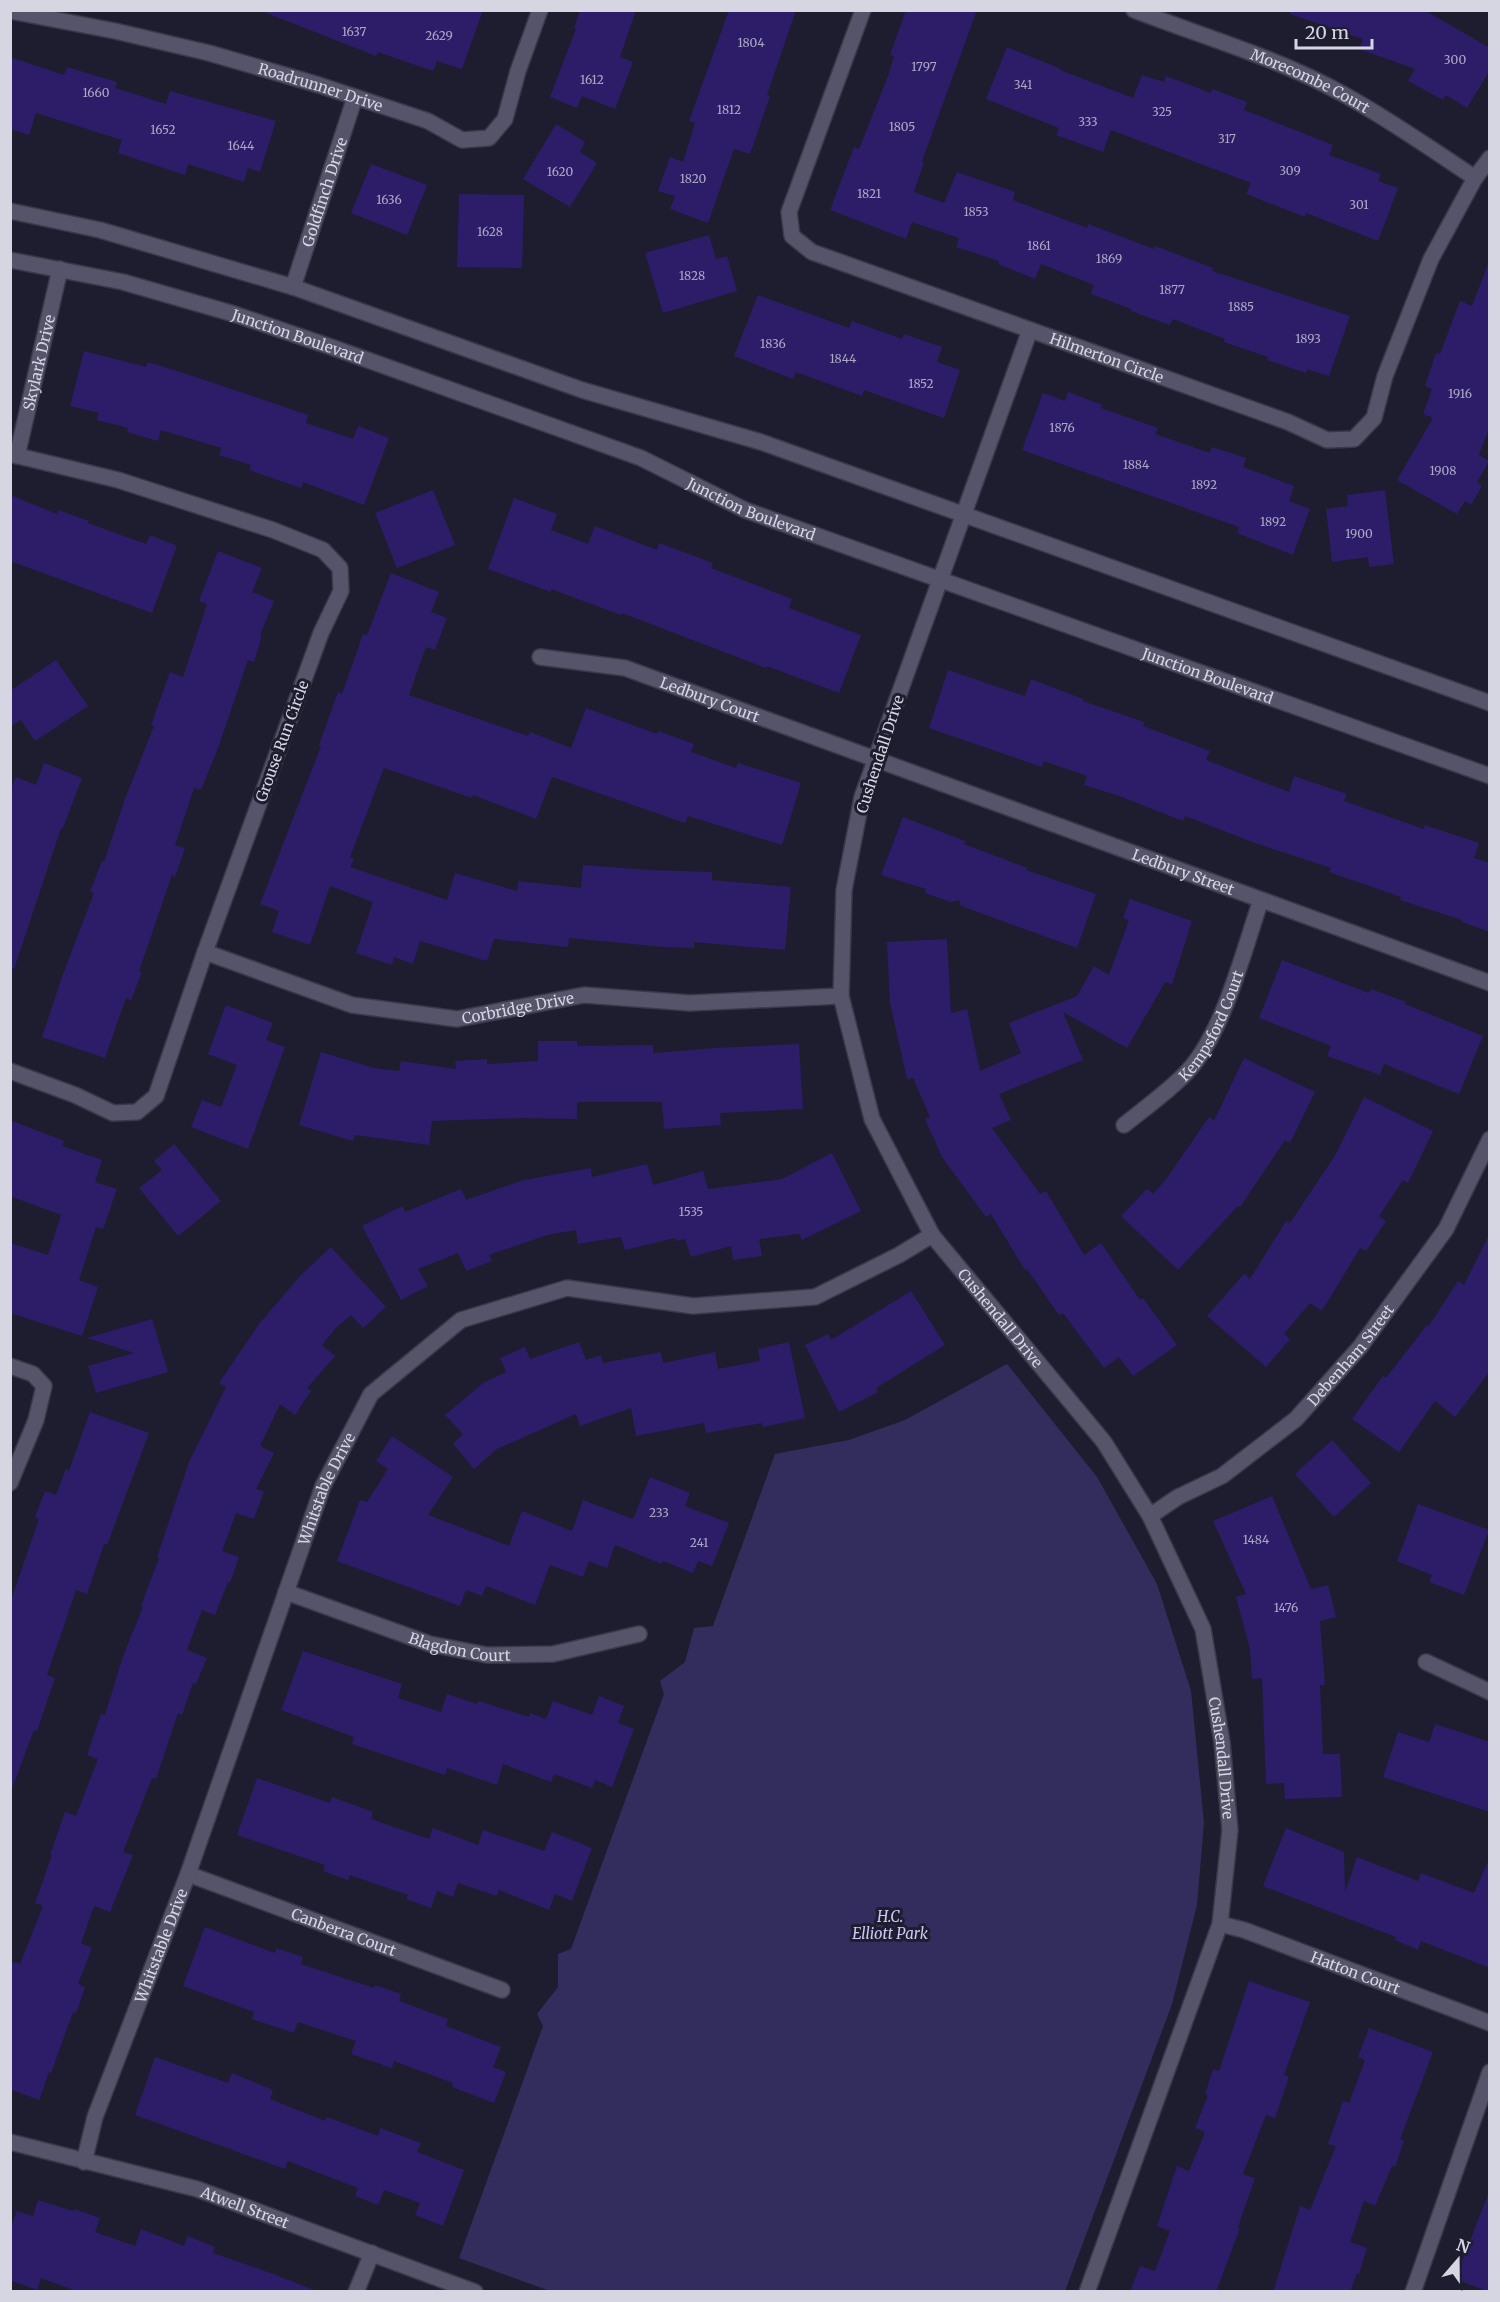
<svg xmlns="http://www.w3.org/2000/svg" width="1500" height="2302" font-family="Merriweather,serif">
  <rect width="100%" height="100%" fill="#1e1d30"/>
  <polygon fill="#332d5d" points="1007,1364 1097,1477 1157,1584 1191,1691 1204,1823 1197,1905 1172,2004 1065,2291 550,2291 459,2258 543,2026 537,2014 558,1987 558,1954 571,1949 664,1694 660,1681 685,1662 694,1628 713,1626 775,1454 849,1440 905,1420"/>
  <g fill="#2d1c68">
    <polygon points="264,10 483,10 462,69 437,61 433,71 378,52 376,56 264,12"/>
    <polygon points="580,10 636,10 620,57 633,62 615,109 582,96 577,108 550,97 576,29 574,28"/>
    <polygon points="729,10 796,10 767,95 770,96 750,154 734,149 708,223 670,209 675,196 658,191 670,157 683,162 695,123 689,121"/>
    <polygon points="906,10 977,10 922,161 924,162 914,192 944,203 957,172 1015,192 1013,200 1087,228 1088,224 1154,249 1155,246 1213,268 1212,271 1350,316 1329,376 1307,369 1306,373 1267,360 1268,357 1224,342 1225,339 1173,319 1170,325 1131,311 1131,309 1091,294 1094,285 1041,264 1035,279 998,264 999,261 956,247 959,238 912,222 906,239 830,210 854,147 859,149 888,76 894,56 890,55"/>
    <polygon points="1290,10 1424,10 1490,48 1490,70 1467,108 1446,95 1443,100 1408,81 1415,69 1359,49 1363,39 1290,14"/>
    <polygon points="1007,47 1061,69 1060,70 1133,98 1142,75 1164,82 1166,76 1211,93 1212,89 1247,102 1244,110 1333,145 1329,155 1381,174 1378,181 1398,188 1378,241 1306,213 1305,217 1246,194 1251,183 1111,130 1103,152 1056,135 1059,128 986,99"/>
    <polygon points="10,57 64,75 67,67 117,82 115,88 166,104 170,91 276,121 260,172 248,168 244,182 188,164 185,175 118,153 122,140 36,113 29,135 10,129"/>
    <polygon points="556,124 585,142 580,152 597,163 570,207 523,179"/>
    <polygon points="371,164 427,185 407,235 351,213"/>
    <polygon points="459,194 524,195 522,268 457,267"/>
    <polygon points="709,235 716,259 727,256 737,291 663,313 645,253"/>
    <polygon points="1488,264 1490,265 1490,426 1479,455 1489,461 1477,482 1482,486 1471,505 1465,501 1457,514 1397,480 1433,418 1423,414 1432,389 1425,386 1436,353 1440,354 1460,301 1472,306"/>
    <polygon points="758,295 849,328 852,321 902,339 904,334 942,347 937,362 960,370 944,418 864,390 862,396 796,372 793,379 734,356"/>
    <polygon points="84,351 146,367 148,362 202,379 308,415 306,423 353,439 358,426 389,438 364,505 303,482 301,488 249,470 251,465 219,455 222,448 161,430 158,441 127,432 128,428 97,420 99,413 70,406"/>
    <polygon points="1068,392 1102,405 1101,408 1158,428 1155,434 1210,453 1212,447 1246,458 1243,467 1294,486 1289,501 1310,509 1293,555 1237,533 1239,527 1022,450 1043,393 1065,401"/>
    <polygon points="433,490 455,545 397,568 375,513"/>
    <polygon points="1385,490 1394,564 1369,567 1368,557 1332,562 1326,509 1348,506 1347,495"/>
    <polygon points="10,495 57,514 58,510 89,521 88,523 146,544 150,535 177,546 152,613 10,561"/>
    <polygon points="514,498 557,514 551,530 588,544 595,526 657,550 659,543 713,563 711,568 792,599 789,608 861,635 839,693 767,666 766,668 622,613 621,615 551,589 551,592 488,569"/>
    <polygon points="218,551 262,568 252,592 274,601 260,635 262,636 254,662 248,660 218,748 201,790 194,788 175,845 185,848 175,877 172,875 139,971 142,972 131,1000 126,998 105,1058 42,1037 63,974 94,893 90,892 102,861 104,862 125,799 154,726 151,725 170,672 183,677 207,604 199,601"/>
    <polygon points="391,573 439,592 431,612 447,618 435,650 426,647 409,695 528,736 530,732 571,748 586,708 657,734 658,731 694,744 691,752 736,768 738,763 801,783 782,845 688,816 685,823 552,777 536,819 473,795 472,798 384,768 350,857 354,859 350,867 447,900 455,873 517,891 518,881 581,888 583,865 650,870 712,872 712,880 791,887 785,950 694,942 694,948 664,947 569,938 568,947 494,939 487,961 420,941 413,964 394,957 392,965 356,953 373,902 330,886 310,945 272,932 279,911 260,904 321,746 319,745 338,692 342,694 363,634 367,635"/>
    <polygon points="56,660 88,706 35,741 21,720 10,727 10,691"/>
    <polygon points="948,670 1025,696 1031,679 1083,699 1083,701 1144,722 1143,726 1210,751 1206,760 1289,792 1294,776 1347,794 1344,801 1424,829 1425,825 1479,843 1474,858 1490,863 1490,932 1462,922 1462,920 1400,900 1401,897 1329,872 1331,868 1255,843 1185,816 1183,821 1119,796 1084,785 1087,776 1044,761 1042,767 929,728"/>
    <polygon points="44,763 82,778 63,828 61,828 14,969 10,968 10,791 16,777 36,785"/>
    <polygon points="903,817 965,841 964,844 1027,868 1026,870 1096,894 1077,948 961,906 959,900 951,902 925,893 926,889 881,875"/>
    <polygon points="1130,899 1192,921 1172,984 1165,982 1127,1048 1063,1012 1083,1060 999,1094 1011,1120 992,1128 1040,1194 1046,1191 1084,1255 1101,1243 1140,1300 1143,1298 1177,1345 1133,1376 1119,1357 1104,1368 1063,1313 1059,1315 1027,1269 1025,1270 991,1214 986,1217 942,1157 925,1119 930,1117 913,1078 907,1079 890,1003 887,942 947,939 951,1013 967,1009 980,1071 1021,1053 1009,1023 1077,996 1094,966 1109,975 1129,920 1123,918"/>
    <polygon points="1282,960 1369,993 1371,989 1406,1002 1405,1004 1483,1036 1459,1094 1384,1064 1380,1075 1327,1056 1331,1046 1259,1018"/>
    <polygon points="226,1005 273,1023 266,1040 285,1047 248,1149 191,1127 202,1100 221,1107 237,1065 208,1054"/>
    <polygon points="538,1041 577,1041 577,1046 653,1045 653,1053 715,1048 799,1044 803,1109 720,1113 721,1125 664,1129 662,1102 577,1102 577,1119 521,1118 432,1121 429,1145 355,1135 353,1141 299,1125 321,1052 374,1068 399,1071 401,1061 456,1069 455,1061 487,1059 487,1064 538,1061"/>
    <polygon points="1244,1058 1315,1092 1290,1143 1285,1140 1240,1207 1238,1206 1178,1270 1121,1216 1147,1189 1153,1194 1167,1178 1209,1117 1214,1121"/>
    <polygon points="1364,1097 1433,1131 1408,1183 1403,1180 1379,1216 1386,1221 1366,1251 1360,1248 1322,1311 1310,1303 1284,1334 1290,1339 1266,1367 1207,1316 1244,1274 1250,1279 1286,1221 1290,1223 1336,1154"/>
    <polygon points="10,1120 64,1141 62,1146 102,1160 95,1182 117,1189 103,1229 96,1227 79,1280 98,1287 82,1336 10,1313 10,1243 48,1255 61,1215 10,1196"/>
    <polygon points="174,1144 221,1201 178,1236 139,1188 162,1170 154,1161"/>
    <polygon points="832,1153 861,1211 802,1240 799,1234 759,1239 762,1256 733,1260 731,1246 691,1257 685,1239 676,1241 675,1238 625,1250 621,1237 578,1244 576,1230 547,1235 489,1255 492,1261 466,1271 458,1253 418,1269 428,1286 401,1300 362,1226 402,1206 405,1212 461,1189 466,1200 524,1180 591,1168 592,1177 647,1164 653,1185 703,1171 708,1189 782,1179"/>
    <polygon points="1490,1233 1490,1371 1455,1417 1435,1401 1399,1452 1352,1419 1383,1376 1386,1378 1427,1325 1429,1326 1458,1281 1464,1285"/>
    <polygon points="331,1247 386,1307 363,1328 351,1315 336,1328 322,1345 335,1356 307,1388 311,1391 295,1415 280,1404 260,1446 274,1453 256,1489 264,1491 254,1519 236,1513 222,1551 239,1557 230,1583 228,1582 215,1615 202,1610 187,1650 207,1658 196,1684 193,1683 182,1715 178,1713 156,1779 152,1778 123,1852 133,1855 110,1912 94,1906 81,1943 92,1948 78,1984 85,1987 76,2013 73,2012 51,2073 49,2072 39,2100 10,2089 10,1961 20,1964 43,1906 35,1903 52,1855 50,1855 65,1812 76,1816 98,1759 87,1755 101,1714 105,1715 123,1656 143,1607 141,1606 159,1558 157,1557 189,1462 226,1387 219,1383 259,1324 300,1276"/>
    <polygon points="911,1291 945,1345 876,1388 878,1392 839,1412 805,1345 828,1334 831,1340"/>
    <polygon points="152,1319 168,1372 96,1393 88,1366 134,1353 87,1338"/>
    <polygon points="579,1342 586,1360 601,1355 603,1363 661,1352 663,1363 715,1352 718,1369 760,1361 758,1349 789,1342 805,1418 763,1427 762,1423 706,1433 704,1423 636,1436 631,1408 580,1426 576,1414 497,1449 474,1469 453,1444 463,1434 445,1415 483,1383 506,1372 500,1358 525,1347 530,1359"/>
    <polygon points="90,1412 149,1433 107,1545 104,1544 87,1594 76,1590 47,1675 55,1678 37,1731 34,1730 13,1786 10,1785 10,1603 39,1519 35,1517 45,1491 56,1495 66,1469 69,1471"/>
    <polygon points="392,1436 453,1477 428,1515 509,1546 522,1511 572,1531 583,1500 633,1519 650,1477 690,1493 685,1506 729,1523 712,1566 698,1561 693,1573 663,1561 662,1564 615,1545 607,1568 589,1561 583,1577 550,1565 535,1605 486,1586 482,1596 466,1590 460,1606 337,1561 360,1500 367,1502 388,1469 376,1461"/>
    <polygon points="1332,1440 1371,1483 1334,1517 1295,1474"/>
    <polygon points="1272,1496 1311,1589 1328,1585 1336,1617 1320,1621 1325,1685 1320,1685 1323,1754 1340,1754 1342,1797 1285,1799 1284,1783 1266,1784 1262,1678 1252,1679 1250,1649 1236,1597 1246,1594 1213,1521"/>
    <polygon points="1418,1504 1489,1530 1464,1595 1429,1582 1432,1575 1397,1561"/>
    <polygon points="303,1651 402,1684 398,1698 441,1712 447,1694 477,1704 479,1701 529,1717 530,1713 546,1719 553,1701 592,1715 599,1696 624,1706 618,1723 634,1729 612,1787 595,1780 592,1788 554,1774 551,1782 503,1764 497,1785 447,1768 445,1775 352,1744 354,1737 281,1710"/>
    <polygon points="1435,1724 1490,1742 1490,1812 1383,1777 1398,1732 1429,1742"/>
    <polygon points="257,1778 330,1803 332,1797 373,1812 371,1819 429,1839 433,1828 478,1845 483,1830 544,1851 552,1832 592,1848 572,1901 555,1894 549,1910 499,1890 497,1896 458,1883 453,1897 437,1891 431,1908 406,1899 408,1895 350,1875 348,1880 323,1871 325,1865 237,1835"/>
    <polygon points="1286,1828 1344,1852 1345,1892 1357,1857 1418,1881 1421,1873 1474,1893 1490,1857 1490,1968 1421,1941 1418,1950 1395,1940 1396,1937 1263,1886"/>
    <polygon points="205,1927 275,1953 276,1948 303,1957 301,1964 374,1988 375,1985 401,1994 399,2001 448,2019 446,2026 501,2047 493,2067 506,2072 494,2103 452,2087 453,2083 394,2061 392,2068 351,2054 356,2041 298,2022 294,2033 252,2019 254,2012 183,1986"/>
    <polygon points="1249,1981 1310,2002 1284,2075 1289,2077 1275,2118 1266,2115 1243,2174 1255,2178 1238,2227 1240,2228 1216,2292 1130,2292 1140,2266 1155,2271 1170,2231 1157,2226 1177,2166 1189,2171 1205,2132 1195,2128 1208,2095 1205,2094 1213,2069 1219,2071"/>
    <polygon points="1369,2028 1433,2052 1400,2139 1404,2141 1395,2167 1392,2166 1375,2206 1364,2201 1350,2242 1367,2248 1359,2274 1357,2273 1350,2292 1273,2292 1300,2206 1310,2210 1336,2146 1328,2144 1343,2101 1349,2103 1365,2060 1358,2057"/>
    <polygon points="155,2057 228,2083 232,2073 273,2090 270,2099 325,2121 327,2117 378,2136 380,2128 421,2143 417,2152 464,2170 443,2226 415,2215 420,2203 384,2190 378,2205 355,2196 358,2188 288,2161 285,2169 135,2115"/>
    <polygon points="1488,2195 1490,2195 1490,2292 1455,2279"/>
    <polygon points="38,2200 73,2211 74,2209 100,2218 95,2232 135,2246 141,2229 184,2246 188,2236 215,2247 213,2253 273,2274 314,2290 314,2292 79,2292 41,2278 37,2290 10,2280 10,2229 17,2211 33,2216"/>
  </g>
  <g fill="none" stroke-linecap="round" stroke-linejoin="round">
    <g stroke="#393948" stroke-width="18">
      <g id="minor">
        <path id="s1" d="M863 10 789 212 792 236 812 252 1288 422 1327 440 1354 439 1374 418 1385 376 1431 259 1475 178 1490 158"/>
        <path id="s2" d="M1134 10C1204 37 1278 58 1343 94 1389 119 1431 149 1475 178"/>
        <path id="s3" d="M10 11 115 31 209 53 319 85 428 121 462 140 489 138 505 119 518 71 540 10"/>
        <path id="s4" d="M293 287 355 97"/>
        <path id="s5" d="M1030 330 862 797 844 890 841 996 872 1119 932 1235 1104 1442 1150 1516 1203 1629 1222 1742 1230 1830 1220 1924 1087 2292"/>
        <polyline points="10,454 118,480 273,530 323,550 340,568 341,591 321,633 205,952 156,1096 137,1112 113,1113 75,1095 10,1071"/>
        <path id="s6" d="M17 456 60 269"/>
        <path id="s7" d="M540 657 625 668 1490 983"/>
        <path id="s8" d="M205 952 352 1005 457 1019 584 995 690 1003 841 996"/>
        <path id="s9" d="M1124 1125C1145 1108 1169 1091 1187 1072 1224 1032 1243 952 1261 900"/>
        <polyline points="10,1366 33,1374 44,1386 36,1420 10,1483"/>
        <path id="s10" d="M1150 1516 1178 1497 1222 1476 1296 1419 1360 1347 1446 1229 1490 1139"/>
        <path id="s11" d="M286 1592 430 1644 487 1655 553 1654 639 1634"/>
        <polyline points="1426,1662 1490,1692"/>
        <path id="s12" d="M188 1874 502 1990"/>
        <path id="s13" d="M1220 1924 1244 1930 1490 2023"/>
        <path id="s14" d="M10 2142 197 2189 475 2292"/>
        <path id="s15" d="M84 2162 95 2117 188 1874 323 1486 371 1394 461 1320 567 1288 693 1306 815 1297 899 1255 932 1235"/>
        <polyline points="356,2292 372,2253"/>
        <polyline points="1413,2292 1490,2072"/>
      </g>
    </g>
    <g stroke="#393948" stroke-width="18">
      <g id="secondary">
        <polyline points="10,211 100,230 293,287 582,390 761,442 1490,703"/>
        <path id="s16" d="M10 260 123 282 234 314 337 349 641 458 745 510 1490 776"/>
      </g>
    </g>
    <use href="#minor" stroke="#55546a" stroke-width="15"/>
    <use href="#secondary" stroke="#55546a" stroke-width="15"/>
  </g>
  <g text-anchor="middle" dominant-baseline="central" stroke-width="6" stroke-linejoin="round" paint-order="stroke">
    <g font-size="12" fill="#aca8c4">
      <text x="354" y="31">1637</text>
      <text x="439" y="35">2629</text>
      <text x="751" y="42">1804</text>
      <text x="1455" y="59">300</text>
      <text x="924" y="66">1797</text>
      <text x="592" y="79">1612</text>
      <text x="1023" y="84">341</text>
      <text x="96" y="92">1660</text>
      <text x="729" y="109">1812</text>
      <text x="1162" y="111">325</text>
      <text x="1088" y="121">333</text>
      <text x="902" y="126">1805</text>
      <text x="163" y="129">1652</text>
      <text x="1227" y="138">317</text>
      <text x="241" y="145">1644</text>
      <text x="1290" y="170">309</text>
      <text x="560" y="171">1620</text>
      <text x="693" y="178">1820</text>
      <text x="869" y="193">1821</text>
      <text x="389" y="199">1636</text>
      <text x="1359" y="204">301</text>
      <text x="976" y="211">1853</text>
      <text x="490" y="231">1628</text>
      <text x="1039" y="245">1861</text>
      <text x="1109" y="258">1869</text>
      <text x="692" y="275">1828</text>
      <text x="1172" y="289">1877</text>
      <text x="1241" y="306">1885</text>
      <text x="1308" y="338">1893</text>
      <text x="773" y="343">1836</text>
      <text x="843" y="358">1844</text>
      <text x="921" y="383">1852</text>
      <text x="1460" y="393">1916</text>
      <text x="1062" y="427">1876</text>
      <text x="1136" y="464">1884</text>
      <text x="1443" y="470">1908</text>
      <text x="1204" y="484">1892</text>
      <text x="1273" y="521">1892</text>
      <text x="1359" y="533">1900</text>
      <text x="691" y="1211">1535</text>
      <text x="659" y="1512">233</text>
      <text x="1256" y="1539">1484</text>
      <text x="699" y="1542">241</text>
      <text x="1286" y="1607">1476</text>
    </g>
    <g font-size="15" fill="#d6d6e3" stroke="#1e1d30">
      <text stroke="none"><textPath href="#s2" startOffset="190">Morecombe Court</textPath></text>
      <text stroke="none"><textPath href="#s3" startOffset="320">Roadrunner Drive</textPath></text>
      <text stroke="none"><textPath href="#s4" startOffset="100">Goldfinch Drive</textPath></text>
      <text stroke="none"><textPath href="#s16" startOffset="298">Junction Boulevard</textPath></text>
      <text stroke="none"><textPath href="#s1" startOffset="578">Hilmerton Circle</textPath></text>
      <text stroke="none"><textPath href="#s6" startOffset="96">Skylark Drive</textPath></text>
      <text stroke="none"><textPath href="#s16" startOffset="784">Junction Boulevard</textPath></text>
      <text stroke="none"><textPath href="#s16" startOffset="1270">Junction Boulevard</textPath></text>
      <text stroke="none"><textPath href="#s7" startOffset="176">Ledbury Court</textPath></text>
      <text transform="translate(282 741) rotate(-70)">Grouse Run Circle</text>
      <text transform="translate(880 754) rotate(-72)">Cushendall Drive</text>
      <text stroke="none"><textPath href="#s7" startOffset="680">Ledbury Street</textPath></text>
      <text stroke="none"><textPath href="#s8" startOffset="324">Corbridge Drive</textPath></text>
      <text stroke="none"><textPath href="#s9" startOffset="135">Kempsford Court</textPath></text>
      <text stroke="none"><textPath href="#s5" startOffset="1062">Cushendall Drive</textPath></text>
      <text stroke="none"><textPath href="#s10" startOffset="260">Debenham Street</textPath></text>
      <text stroke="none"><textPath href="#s15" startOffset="716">Whitstable Drive</textPath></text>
      <text stroke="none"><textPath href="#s11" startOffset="183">Blagdon Court</textPath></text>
      <text stroke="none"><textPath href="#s5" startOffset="1566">Cushendall Drive</textPath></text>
      <text stroke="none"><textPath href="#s12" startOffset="166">Canberra Court</textPath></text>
      <text stroke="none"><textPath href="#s15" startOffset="230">Whitstable Drive</textPath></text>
      <text stroke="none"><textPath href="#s13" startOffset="144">Hatton Court</textPath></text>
      <text stroke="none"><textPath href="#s14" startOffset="244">Atwell Street</textPath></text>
    </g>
    <g font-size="15" font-style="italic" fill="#cac9f5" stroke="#1e1d30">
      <text x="890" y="1916">H.C.<tspan x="890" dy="17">Elliott Park</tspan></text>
    </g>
  </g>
  <rect width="1500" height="2302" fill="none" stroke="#d6d6e3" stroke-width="24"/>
  <g transform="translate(1458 2260) rotate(20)" stroke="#1e1d30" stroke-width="4.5" paint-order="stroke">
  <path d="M0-4.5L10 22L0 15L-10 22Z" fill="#d6d6e3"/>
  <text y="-9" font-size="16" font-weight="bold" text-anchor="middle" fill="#d6d6e3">N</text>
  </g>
  <path d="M1296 39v9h76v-9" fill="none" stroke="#d6d6e3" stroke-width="3"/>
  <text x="1305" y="39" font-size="18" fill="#d6d6e3" stroke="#1e1d30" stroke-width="4.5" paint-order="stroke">20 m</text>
</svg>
